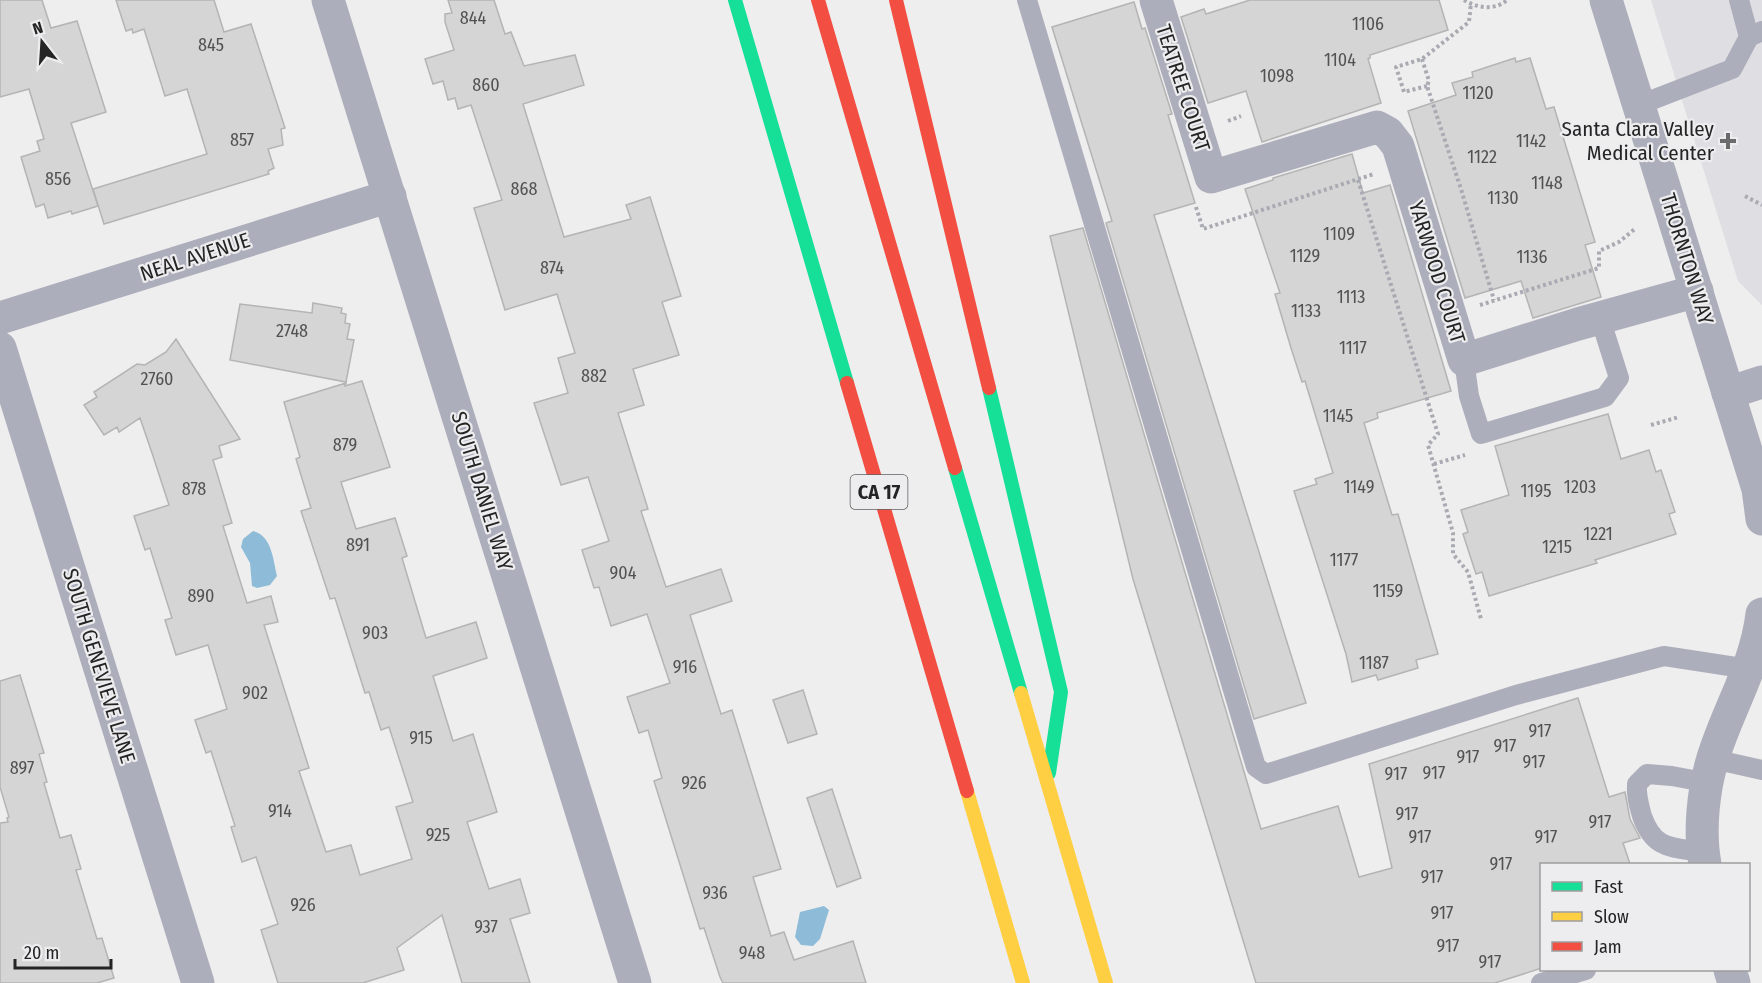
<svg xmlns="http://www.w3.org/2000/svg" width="1762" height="983" font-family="'Fira Sans Condensed',sans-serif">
  <rect width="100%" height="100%" fill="#eee"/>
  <polygon fill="#dedee3" points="1651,0 1762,0 1762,305 1738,281"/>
  <g fill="#8ebcd8">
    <path d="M253 531C272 536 273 559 277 576L270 585 257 588 252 586 250 563 241 547 243 539Z"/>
    <polygon points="824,906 829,910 820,939 813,946 801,945 795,937 800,912"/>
  </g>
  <g fill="#d5d5d5" stroke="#b4b4b4" stroke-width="1.5">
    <polygon points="0,0 42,0 51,28 77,21 106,112 71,123 98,206 72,214 71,211 48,218 44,204 36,207 21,157 40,151 37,141 44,139 29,89 0,97"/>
    <polygon points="116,0 214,0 224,32 251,24 285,128 281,129 283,145 268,149 274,168 268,171 269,174 104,224 93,189 207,154 187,89 165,96 144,29 133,33 132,29 126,31"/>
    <polygon points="448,0 494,0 505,34 511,32 524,66 575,55 584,85 523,104 564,237 631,219 626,205 650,197 681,296 662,302 679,355 633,369 644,405 618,413 648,509 641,511 666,587 721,569 732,601 690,615 721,714 732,710 781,869 753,877 771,936 784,932 794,960 853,941 866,983 723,983 720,977 704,928 700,929 654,781 662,778 648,730 639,733 627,697 670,683 647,614 611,626 599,587 594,588 582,550 609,541 588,477 561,485 534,403 568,393 558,358 575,353 557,294 505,310 474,208 502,200 471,105 458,109 455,98 448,100 443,81 433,84 425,59 454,50 445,22 445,14 452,13"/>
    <polygon points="1250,0 1439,0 1448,30 1370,55 1370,58 1368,59 1381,103 1262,142 1246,91 1208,103 1181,17 1204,9 1206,14"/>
    <polygon points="1134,2 1142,29 1145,28 1172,114 1168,115 1195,203 1154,215 1306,703 1254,719 1106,223 1112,221 1052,27"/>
    <polygon points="1515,58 1516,62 1530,58 1546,109 1554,107 1595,242 1585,245 1601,297 1533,318 1521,281 1465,298 1408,111 1456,95 1452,83 1473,77 1472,72"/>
    <polygon points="1352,154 1363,193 1390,185 1451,391 1377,413 1378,418 1364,423 1392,515 1398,514 1438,654 1416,660 1418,668 1378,680 1376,675 1352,682 1346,654 1294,491 1317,484 1315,479 1333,473 1305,381 1302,382 1291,348 1275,294 1280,293 1245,189 1273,180 1273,178"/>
    <polygon points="1083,228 1261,829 1338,806 1359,877 1392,868 1369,764 1578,698 1609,797 1625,792 1630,819 1640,838 1623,843 1630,864 1542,864 1542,968 1495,983 1256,983 1133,579 1050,236"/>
    <polygon points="313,303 342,308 341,313 346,314 345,323 350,324 347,339 354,340 346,382 230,360 240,304 312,313"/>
    <polygon points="176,339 240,439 219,446 222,457 213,460 232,523 223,526 247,603 271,596 278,622 264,625 309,768 299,771 326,852 351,845 360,875 412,859 396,807 413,802 389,727 381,730 369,692 365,693 335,598 330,599 301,511 311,508 296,459 300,457 284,402 346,383 345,386 362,381 390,467 341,482 356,529 395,518 407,556 402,558 426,638 476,622 487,658 433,676 453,741 473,734 497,812 467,822 489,889 520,879 530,913 510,919 530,983 462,983 442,915 397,948 404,970 363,983 278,983 261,930 278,924 256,857 242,862 231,827 235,826 211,751 206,753 195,720 227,709 208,645 176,655 165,620 172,618 150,548 145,550 134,516 169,505 152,453 140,418 119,432 117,427 104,435 84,405 97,397 94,392 137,364 145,365 166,352"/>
    <polygon points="1608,414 1621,459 1649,450 1656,472 1661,470 1675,512 1669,514 1676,534 1595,560 1597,563 1489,596 1482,572 1476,574 1463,534 1468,532 1461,510 1509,495 1495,446"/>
    <polygon points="20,675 44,753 39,754 47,782 44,783 60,838 71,835 81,869 76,870 97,939 102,938 114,978 97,983 0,983 0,823 8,822 7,818 9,817 0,787 0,681"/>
    <polygon points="803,690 817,734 788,743 773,700"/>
    <polygon points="832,789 861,878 837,887 807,798"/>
  </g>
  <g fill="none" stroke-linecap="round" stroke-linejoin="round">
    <g stroke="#a9aab2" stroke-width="4" stroke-dasharray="3 3" stroke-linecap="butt">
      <path d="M1464 0C1477 8 1495 11 1507 0"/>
      <polyline points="1422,59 1429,81 1427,86 1461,189 1494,300"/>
      <polyline points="1427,86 1404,92 1396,67 1422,59 1469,22 1471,3"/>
      <polyline points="1228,121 1241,116"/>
      <polyline points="1358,180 1438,434 1428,445 1453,533 1453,554 1468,572 1481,619"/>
      <polyline points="1745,196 1762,205"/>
      <polyline points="1196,207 1203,229 1374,174"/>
      <polyline points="1480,305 1599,268 1599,251 1619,242 1636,228"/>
      <polyline points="1651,425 1679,417"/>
      <polyline points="1434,464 1465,455"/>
    </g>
    <g stroke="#adaebb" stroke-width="20">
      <polyline points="1027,0 1256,767 1266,774 1516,695 1664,656 1749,669"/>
      <polyline points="1739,0 1749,37"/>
      <polyline points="1639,105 1732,69 1749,37 1762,31"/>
      <polyline points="1464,360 1469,396 1481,434 1605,397 1619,378 1600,318"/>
      <polyline points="1713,759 1762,770"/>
      <path d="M1703 852C1671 847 1654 850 1642 816 1639 805 1636 796 1637 784L1647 774 1672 776 1709 783"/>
      <polyline points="1541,983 1586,970"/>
    </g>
    <g stroke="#adaebb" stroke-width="33">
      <polyline points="328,0 635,983"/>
      <polyline points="1156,0 1211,177 1377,127 1388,133 1398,146 1464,360 1578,324 1697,291"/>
      <polyline points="1606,0 1758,489 1762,519"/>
      <polyline points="0,318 390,196"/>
      <polyline points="0,348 198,983"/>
      <polyline points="1728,393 1762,382"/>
      <path d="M1705 864C1699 832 1703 790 1713 758 1728 709 1756 666 1762 614"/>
      <polyline points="1730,970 1734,983"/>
    </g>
    <g stroke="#16e098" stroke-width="14">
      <polyline points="735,0 847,383"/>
      <polyline points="989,388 1061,692 1049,773"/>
      <polyline points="955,468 1021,693"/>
    </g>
    <g stroke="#ffcf43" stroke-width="14">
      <polyline points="1021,693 1106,983"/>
      <polyline points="967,791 1023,983"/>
    </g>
    <g stroke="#f24e42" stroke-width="14">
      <polyline points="818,0 955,468"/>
      <polyline points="896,0 989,388"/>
      <polyline points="847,383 967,791"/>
    </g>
  </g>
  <path fill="#6b6b6b" stroke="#ededef" stroke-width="2" d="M1725 132h6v6h6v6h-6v6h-6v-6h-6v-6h6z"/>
  <g text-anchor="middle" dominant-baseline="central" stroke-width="4.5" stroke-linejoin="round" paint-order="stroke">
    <g font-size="18" fill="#525252">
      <text x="473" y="18">844</text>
      <text x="1368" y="24">1106</text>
      <text x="211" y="45">845</text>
      <text x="1340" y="60">1104</text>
      <text x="1277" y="76">1098</text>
      <text x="486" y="85">860</text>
      <text x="1478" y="93">1120</text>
      <text x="242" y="140">857</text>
      <text x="1531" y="141">1142</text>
      <text x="1482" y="157">1122</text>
      <text x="58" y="179">856</text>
      <text x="1547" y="183">1148</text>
      <text x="524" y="189">868</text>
      <text x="1503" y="198">1130</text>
      <text x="1339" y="234">1109</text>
      <text x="1305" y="256">1129</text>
      <text x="1532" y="257">1136</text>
      <text x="552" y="268">874</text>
      <text x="1351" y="297">1113</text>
      <text x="1306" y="311">1133</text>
      <text x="292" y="331">2748</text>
      <text x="1353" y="348">1117</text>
      <text x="594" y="376">882</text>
      <text x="157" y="379">2760</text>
      <text x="1338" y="416">1145</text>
      <text x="345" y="445">879</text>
      <text x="1359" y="487">1149</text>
      <text x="1580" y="487">1203</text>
      <text x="194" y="489">878</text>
      <text x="1536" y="491">1195</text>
      <text x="1598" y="534">1221</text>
      <text x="358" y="545">891</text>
      <text x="1557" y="547">1215</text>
      <text x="1344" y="560">1177</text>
      <text x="623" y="573">904</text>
      <text x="1388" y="591">1159</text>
      <text x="201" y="596">890</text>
      <text x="375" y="633">903</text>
      <text x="1374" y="663">1187</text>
      <text x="685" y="667">916</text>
      <text x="255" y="693">902</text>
      <text x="1540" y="731">917</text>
      <text x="421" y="738">915</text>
      <text x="1505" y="746">917</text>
      <text x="1468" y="757">917</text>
      <text x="1534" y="762">917</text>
      <text x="22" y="768">897</text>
      <text x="1434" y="773">917</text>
      <text x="1396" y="774">917</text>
      <text x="694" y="783">926</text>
      <text x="280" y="811">914</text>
      <text x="1407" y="814">917</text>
      <text x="1600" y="822">917</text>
      <text x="438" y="835">925</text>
      <text x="1420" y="837">917</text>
      <text x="1546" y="837">917</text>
      <text x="1501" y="864">917</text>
      <text x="1432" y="877">917</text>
      <text x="715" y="893">936</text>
      <text x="303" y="905">926</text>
      <text x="1442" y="913">917</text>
      <text x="486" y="927">937</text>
      <text x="1448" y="946">917</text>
      <text x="752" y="953">948</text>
      <text x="1490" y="962">917</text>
    </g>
    <rect fill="#ededef" stroke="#606061" stroke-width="1.5" x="850.5" y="475" width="57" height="34" rx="4.5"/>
    <g font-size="20" font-weight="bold" fill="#242424">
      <text x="879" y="492">CA 17</text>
    </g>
    <g font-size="21" fill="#242424" stroke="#ededef">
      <text transform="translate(1183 88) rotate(72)">TEATREE COURT</text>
      <text transform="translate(195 257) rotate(-18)">NEAL AVENUE</text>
      <text transform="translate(1687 259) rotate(73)">THORNTON WAY</text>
      <text transform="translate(1437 272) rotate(73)">YARWOOD COURT</text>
      <text transform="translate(482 491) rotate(73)">SOUTH DANIEL WAY</text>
      <text transform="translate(99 666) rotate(73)">SOUTH GENEVIEVE LANE</text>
    </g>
    <g font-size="21" fill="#242424" stroke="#ededef" text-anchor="end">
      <text x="1714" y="129">Santa Clara Valley<tspan x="1714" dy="24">Medical Center</tspan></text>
    </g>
  </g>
  <rect x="1540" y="863" width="210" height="108" fill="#ededef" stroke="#9d9d9e" stroke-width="1.5"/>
  <rect x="1552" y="882" width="30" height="9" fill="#16e098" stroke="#9d9d9e" stroke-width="1.5"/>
  <text x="1594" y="893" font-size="18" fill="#242424">Fast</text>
  <rect x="1552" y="912" width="30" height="9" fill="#ffcf43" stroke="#9d9d9e" stroke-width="1.5"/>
  <text x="1594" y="923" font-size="18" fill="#242424">Slow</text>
  <rect x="1552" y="942" width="30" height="9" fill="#f24e42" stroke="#9d9d9e" stroke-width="1.5"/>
  <text x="1594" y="953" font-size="18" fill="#242424">Jam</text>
  <g transform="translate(42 42) rotate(343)" stroke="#ededef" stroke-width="4.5" paint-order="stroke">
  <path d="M0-4.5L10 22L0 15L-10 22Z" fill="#242424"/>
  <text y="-9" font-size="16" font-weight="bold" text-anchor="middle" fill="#242424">N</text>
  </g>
  <path d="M15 959v9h96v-9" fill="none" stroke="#242424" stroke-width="3"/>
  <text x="24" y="959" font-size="18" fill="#242424" stroke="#ededef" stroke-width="4.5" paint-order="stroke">20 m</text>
</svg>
